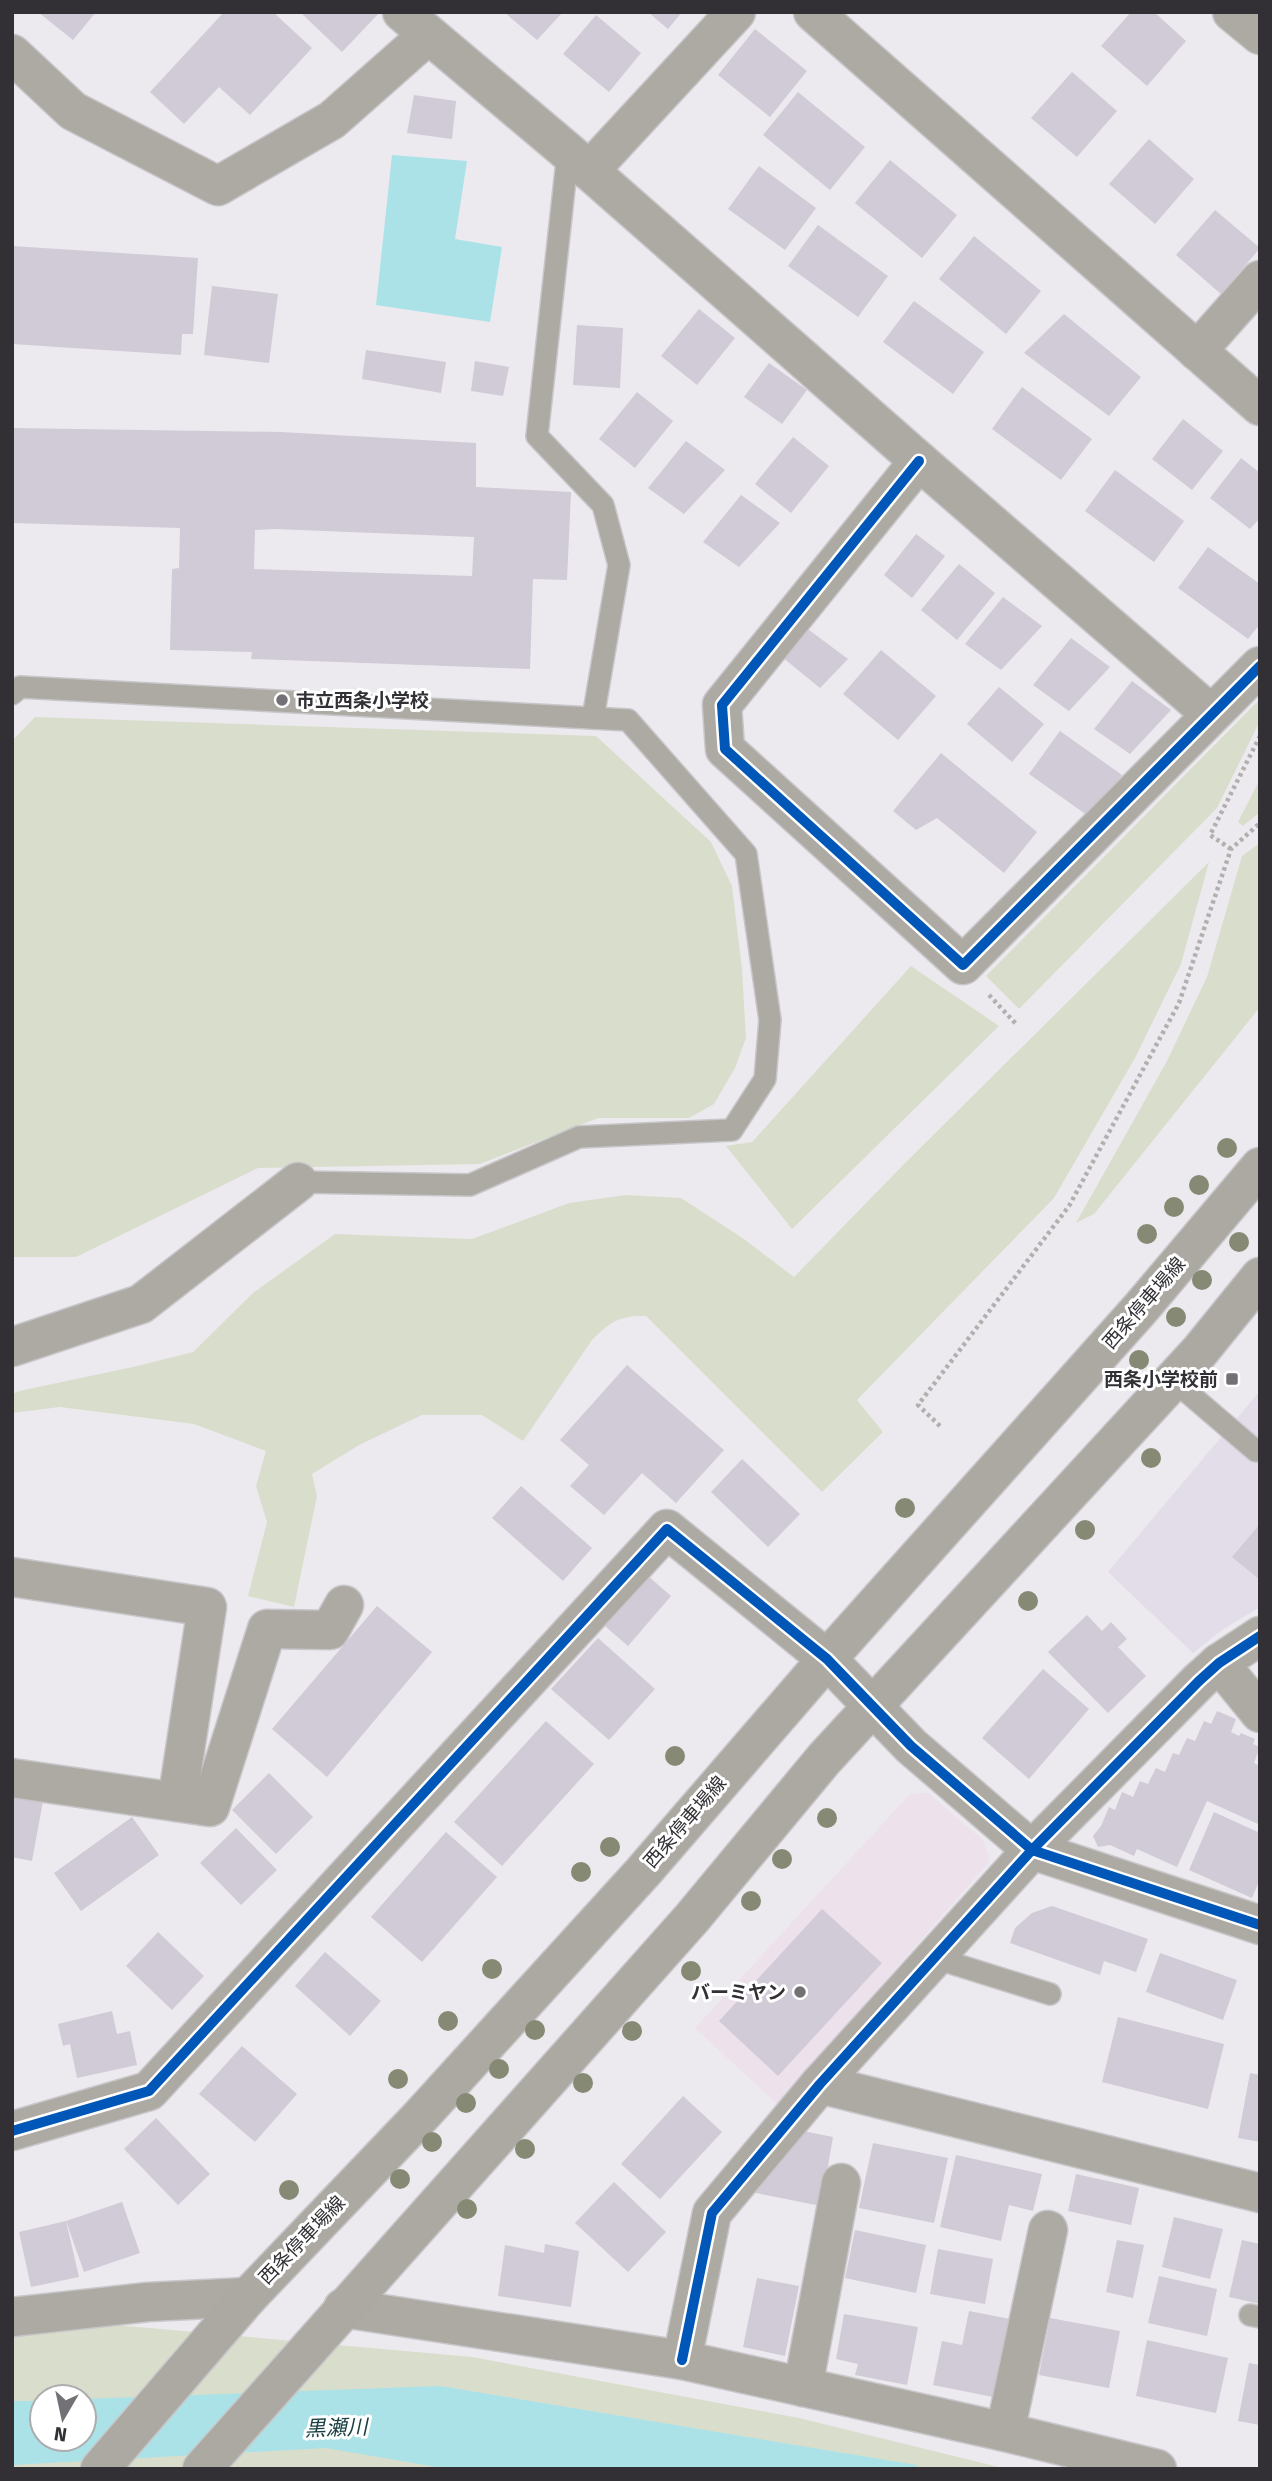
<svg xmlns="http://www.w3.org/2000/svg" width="1272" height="2481" font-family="'Fira Sans','Noto Sans JP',sans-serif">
  <rect width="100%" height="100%" fill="#eceaef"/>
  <polygon fill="#ede1ec" points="928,1793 984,1841 990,1861 777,2104 695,2028 910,1794"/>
  <polygon fill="#e2dde9" points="1259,1392 1260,1607 1222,1630 1193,1653 1108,1572"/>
  <g fill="#d9decc" fill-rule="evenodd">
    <polygon points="1260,699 1260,721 1217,808 1019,1009 986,976"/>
    <polygon points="35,717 596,736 711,842 732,886 742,969 746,1038 735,1068 714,1104 689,1118 598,1118 480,1164 258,1168 76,1257 12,1257 12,741"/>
    <polygon points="1260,779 1260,812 1243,826 1238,822"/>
    <polygon points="1260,843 1260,1007 1094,1214 1076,1223 1167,1061 1207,977 1242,856"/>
    <path d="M1209 862 1181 964 1135 1058 1054 1198 857 1400 883 1432 822 1492 646 1316C620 1315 610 1322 592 1340L523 1441 482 1415H422L359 1445 312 1474 317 1496 294 1607 248 1596 267 1522 256 1486 266 1451 194 1424 60 1407 12 1413V1394L19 1391 133 1367 193 1352 253 1293 335 1234 472 1239 569 1203 626 1195 681 1198 741 1237 794 1277 905 1163Z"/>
    <polygon points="911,966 999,1026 792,1229 726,1146 752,1142"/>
    <path d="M82 2322 472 2357 799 2418 1007 2469H12V2330ZM42 2397H84V2439H42Z"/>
  </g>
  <g fill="#aae2e8">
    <polygon points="392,155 467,161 455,239 502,247 490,322 376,305"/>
    <polygon points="440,2386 916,2465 920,2469 448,2469 326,2448 12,2465 12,2401 42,2401 42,2439 84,2439 84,2399"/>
  </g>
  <g fill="#d0cbd7" fill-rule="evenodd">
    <polygon points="38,12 96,12 73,40"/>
    <polygon points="224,12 273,12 312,48 250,115 219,87 184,124 150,92"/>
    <polygon points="300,12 380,12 342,52"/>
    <polygon points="504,12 563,12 537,40"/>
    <polygon points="648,12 682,12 668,29"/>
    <polygon points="1131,12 1154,12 1186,41 1147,86 1101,46"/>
    <polygon points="596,15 641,53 609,92 563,54"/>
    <polygon points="755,29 807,71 770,117 718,75"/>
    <polygon points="1072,72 1117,111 1077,157 1031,118"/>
    <polygon points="798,92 865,147 830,190 763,135"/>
    <polygon points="414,95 456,101 452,139 407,133"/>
    <polygon points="1149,139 1194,179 1155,224 1109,184"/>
    <polygon points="890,160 957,215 922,258 855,203"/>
    <polygon points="759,166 816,208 785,250 728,209"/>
    <polygon points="1215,210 1260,248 1221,294 1176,255"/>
    <polygon points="818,225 888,276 858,317 788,266"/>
    <polygon points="974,236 1041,291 1006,334 939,279"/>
    <polygon points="12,246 198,258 193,334 182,334 181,355 12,344"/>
    <polygon points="212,286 278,294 269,363 204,355"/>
    <polygon points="914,301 984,352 953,394 883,342"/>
    <polygon points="699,309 735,338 697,385 661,356"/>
    <polygon points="1064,314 1141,377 1109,416 1024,353"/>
    <polygon points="577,325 623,328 620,388 573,385"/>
    <polygon points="366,350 446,362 441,393 362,379"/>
    <polygon points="475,361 509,367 503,396 471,391"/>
    <polygon points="769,363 807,390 782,424 744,397"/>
    <polygon points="1022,387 1092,439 1061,480 992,429"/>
    <polygon points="637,392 673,421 635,468 599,439"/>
    <polygon points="1183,419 1223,451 1192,490 1152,459"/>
    <path d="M12 428 281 432 476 443V487L571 492 567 580 533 579 530 669 251 659 252 652 170 650 172 569 179 568 180 528 12 523ZM275 529 474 537 472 576 254 569 255 530Z"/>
    <polygon points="793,437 829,466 791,513 755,484"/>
    <polygon points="686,441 725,470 684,514 648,488"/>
    <polygon points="1241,458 1260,473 1260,518 1250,529 1210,498"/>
    <polygon points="1115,470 1184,521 1154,562 1085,511"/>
    <polygon points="741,495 780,523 739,567 703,542"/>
    <polygon points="916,534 945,556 912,598 884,575"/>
    <polygon points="1208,547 1260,584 1260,624 1248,639 1178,588"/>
    <polygon points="959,564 995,593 957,640 921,610"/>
    <polygon points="1003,597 1042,626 1001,670 965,644"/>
    <polygon points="809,630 848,659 820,688 782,657"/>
    <polygon points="1071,638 1110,667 1069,711 1033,685"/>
    <polygon points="881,650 936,696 898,740 843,694"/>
    <polygon points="1132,681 1171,710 1130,754 1094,729"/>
    <polygon points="999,687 1044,724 1012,762 967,724"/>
    <polygon points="1060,731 1122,775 1091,818 1029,774"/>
    <polygon points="941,753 1037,832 1004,873 937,818 916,830 893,811"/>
    <polygon points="627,1365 724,1450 676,1503 642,1473 604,1515 570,1486 589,1465 560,1440"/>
    <polygon points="742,1459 800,1514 768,1547 711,1492"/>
    <polygon points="521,1486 592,1548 563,1581 492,1518"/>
    <polygon points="1260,1524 1260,1580 1232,1557"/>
    <polygon points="641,1570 671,1596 628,1646 598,1620"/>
    <polygon points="377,1606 432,1652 327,1777 272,1729"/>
    <polygon points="1087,1615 1102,1631 1111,1622 1127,1639 1118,1647 1146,1676 1108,1713 1048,1652"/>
    <polygon points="598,1638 655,1689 609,1740 551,1689"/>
    <polygon points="1043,1669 1089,1709 1029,1779 982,1738"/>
    <polygon points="1217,1711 1236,1719 1231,1732 1239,1736 1241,1733 1255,1739 1253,1744 1260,1747 1254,1763 1260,1766 1260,1825 1207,1801 1177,1867 1137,1849 1134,1856 1110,1845 1098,1847 1093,1836 1101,1826 1109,1807 1115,1810 1122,1792 1133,1797 1140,1781 1148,1784 1156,1768 1165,1772 1173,1753 1179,1755 1187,1738 1195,1741 1204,1721 1211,1724"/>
    <polygon points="546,1721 594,1764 502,1866 454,1822"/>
    <polygon points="269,1773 313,1817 276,1854 232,1810"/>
    <polygon points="12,1796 43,1801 32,1861 12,1857"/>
    <polygon points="1214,1812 1260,1833 1260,1879 1252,1898 1189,1870"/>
    <polygon points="132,1817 159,1855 81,1911 54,1873"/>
    <polygon points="236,1828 277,1870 241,1905 200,1863"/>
    <polygon points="446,1832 497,1877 422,1962 371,1917"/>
    <polygon points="1052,1906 1148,1939 1136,1972 1104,1961 1100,1975 1010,1943 1015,1928 1032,1913"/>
    <polygon points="822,1909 882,1963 778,2076 719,2021"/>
    <polygon points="158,1932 204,1976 172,2010 126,1966"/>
    <polygon points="325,1952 381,2001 350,2036 295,1986"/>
    <polygon points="1160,1953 1237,1980 1223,2020 1146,1992"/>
    <polygon points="112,2011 117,2034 130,2031 137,2065 77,2078 70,2044 63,2046 58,2024"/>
    <polygon points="1118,2017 1224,2044 1208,2109 1102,2082"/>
    <polygon points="242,2046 297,2094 255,2142 199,2094"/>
    <polygon points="1250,2073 1260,2075 1260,2142 1238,2138"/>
    <polygon points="683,2096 722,2132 660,2199 621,2164"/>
    <polygon points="156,2118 210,2174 178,2205 124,2149"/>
    <polygon points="803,2131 833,2137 821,2206 751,2192"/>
    <polygon points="873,2143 948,2158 934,2223 859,2208"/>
    <polygon points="956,2155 1042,2174 1033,2211 1009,2205 1001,2241 940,2227"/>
    <polygon points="1076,2174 1139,2188 1131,2225 1068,2211"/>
    <polygon points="614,2182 666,2232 628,2272 575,2223"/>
    <polygon points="122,2202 140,2253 84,2272 66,2221"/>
    <polygon points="1174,2217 1223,2229 1210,2279 1162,2267"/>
    <polygon points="66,2221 79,2277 31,2287 19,2232"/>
    <polygon points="855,2230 926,2245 916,2293 845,2278"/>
    <polygon points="1117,2240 1144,2245 1133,2298 1106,2292"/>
    <polygon points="1242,2240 1260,2244 1260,2304 1229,2297"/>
    <polygon points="545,2244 579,2251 571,2307 498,2296 505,2245 544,2253"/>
    <polygon points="938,2249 993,2259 985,2304 930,2294"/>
    <polygon points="1159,2276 1217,2289 1207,2336 1148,2323"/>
    <polygon points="757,2278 799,2286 785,2356 743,2347"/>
    <polygon points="969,2311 1010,2319 993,2397 933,2385 942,2341 962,2345"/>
    <polygon points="844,2314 918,2327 907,2385 855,2375 858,2364 836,2359"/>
    <polygon points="1050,2318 1120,2331 1109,2388 1039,2375"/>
    <polygon points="1147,2340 1228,2358 1216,2413 1136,2396"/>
    <polygon points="1249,2363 1260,2365 1260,2425 1238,2421"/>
  </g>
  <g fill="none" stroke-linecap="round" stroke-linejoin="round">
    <g stroke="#c7c6c9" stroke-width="24">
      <g id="service">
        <polyline points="568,152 537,436 603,505 619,565 593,718"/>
        <polyline points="12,694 20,687 628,720 746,854 770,1020 765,1079 732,1130 579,1137 470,1185 298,1182"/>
        <polyline points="1173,1380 1256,1451"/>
        <polyline points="935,1958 1050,1994"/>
        <polyline points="1250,2315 1260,2317"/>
      </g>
    </g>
    <g stroke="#c7c6c9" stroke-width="41">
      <g id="minor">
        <polyline points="402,12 568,152 919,461 1211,714"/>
        <polyline points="813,12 1260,406"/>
        <polyline points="1232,12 1260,35"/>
        <polyline points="12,54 73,111 218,186 332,120 427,36"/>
        <polyline points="589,171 736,12"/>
        <polyline points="1197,351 1260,280"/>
        <polyline points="919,461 722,705 725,749 963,965 1260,666"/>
        <polyline points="12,1347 141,1304 298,1182"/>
        <polyline points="12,1577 207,1607 177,1802"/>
        <polyline points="1219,1663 1260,1713"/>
        <polyline points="12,1778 210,1807 267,1629 330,1630 344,1605"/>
        <polyline points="820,2084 1260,2193"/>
        <polyline points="12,2131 149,2091 667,1529 827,1659 911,1746 1032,1850 1260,1925"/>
        <polyline points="343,2308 682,2360 1005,2432 1157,2469"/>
        <polyline points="12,2317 148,2302 248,2297"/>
        <polyline points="682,2360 712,2213 820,2084 1032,1850 1199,1681 1219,1663 1260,1636"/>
        <polyline points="803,2387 841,2183"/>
        <polyline points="1005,2432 1048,2230"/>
      </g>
    </g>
    <g stroke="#c7c6c9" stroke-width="41">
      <g id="secondary">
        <polyline points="100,2469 248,2297 419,2118 643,1872 827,1659 1140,1309 1260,1167"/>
        <polyline points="202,2469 692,1918 824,1759 1200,1351 1260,1277"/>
      </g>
    </g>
    <g stroke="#b2afae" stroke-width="4.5" stroke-dasharray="3.5 3.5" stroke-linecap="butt">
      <polyline points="1231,849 1210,835 1260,736"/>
      <polyline points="989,995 1017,1025"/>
      <polyline points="940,1426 918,1405 1069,1206 1179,1003 1231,849 1260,823"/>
    </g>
    <use href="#service" stroke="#ada9a3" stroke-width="21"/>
    <use href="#minor" stroke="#ada9a3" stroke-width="38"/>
    <use href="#secondary" stroke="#aca8a2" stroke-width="38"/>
    <g stroke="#fff" stroke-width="15">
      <g id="cycleway">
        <polyline points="919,461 722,705 725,749 963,965 1260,666"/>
        <polyline points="12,2131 149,2091 667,1529 827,1659 911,1746 1032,1850 1260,1925"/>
        <polyline points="682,2360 712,2213 820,2084 1032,1850 1199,1681 1219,1663 1260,1636"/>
      </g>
    </g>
    <use href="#cycleway" stroke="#0057b8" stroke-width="10"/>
  </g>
  <g fill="#868a74">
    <circle cx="1227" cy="1148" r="10"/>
    <circle cx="1199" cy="1185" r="10"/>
    <circle cx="1174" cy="1207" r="10"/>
    <circle cx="1147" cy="1234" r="10"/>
    <circle cx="1239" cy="1242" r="10"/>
    <circle cx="1202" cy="1280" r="10"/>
    <circle cx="1176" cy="1317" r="10"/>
    <circle cx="1139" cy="1360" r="10"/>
    <circle cx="1151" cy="1458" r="10"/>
    <circle cx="905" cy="1508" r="10"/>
    <circle cx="1085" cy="1530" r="10"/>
    <circle cx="1028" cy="1601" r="10"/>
    <circle cx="675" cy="1756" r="10"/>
    <circle cx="827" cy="1818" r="10"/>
    <circle cx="610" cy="1847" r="10"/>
    <circle cx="782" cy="1859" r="10"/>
    <circle cx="581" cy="1872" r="10"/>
    <circle cx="751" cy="1901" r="10"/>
    <circle cx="492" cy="1969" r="10"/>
    <circle cx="691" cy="1971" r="10"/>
    <circle cx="448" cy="2021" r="10"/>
    <circle cx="535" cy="2030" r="10"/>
    <circle cx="632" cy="2031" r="10"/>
    <circle cx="499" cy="2069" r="10"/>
    <circle cx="398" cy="2079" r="10"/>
    <circle cx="583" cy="2083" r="10"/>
    <circle cx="466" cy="2103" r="10"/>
    <circle cx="432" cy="2142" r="10"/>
    <circle cx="525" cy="2149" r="10"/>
    <circle cx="400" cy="2179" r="10"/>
    <circle cx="289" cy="2190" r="10"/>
    <circle cx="467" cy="2209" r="10"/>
  </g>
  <g fill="#737175" stroke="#fff" stroke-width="2.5">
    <circle cx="282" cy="700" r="7"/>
    <rect x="1225" y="1372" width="14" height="14" rx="3.5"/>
    <circle cx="800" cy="1992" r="7"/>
  </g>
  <g text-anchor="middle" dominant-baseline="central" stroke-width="6" stroke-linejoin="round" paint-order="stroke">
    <g font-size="19" font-weight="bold" fill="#323034" stroke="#fff" text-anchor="end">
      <text x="296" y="700" text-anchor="start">市立西条小学校</text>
      <text x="1218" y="1379">西条小学校前</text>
      <text x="786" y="1992">バーミヤン</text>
    </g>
    <g font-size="19" fill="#323034" stroke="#fff">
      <text transform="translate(1144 1303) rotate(-49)">西条停車場線</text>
      <text transform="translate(685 1822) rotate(-49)">西条停車場線</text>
      <text transform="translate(302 2240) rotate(-46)">西条停車場線</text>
    </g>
    <g font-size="21" font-style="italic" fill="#1a4043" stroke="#fff">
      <text transform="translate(336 2428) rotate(-2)">黒瀬川</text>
    </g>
  </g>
  <rect width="1272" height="2481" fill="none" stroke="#323034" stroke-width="28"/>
  <g transform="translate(63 2418) rotate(189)"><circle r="33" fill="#ffffff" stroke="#adacae" stroke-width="2"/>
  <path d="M0-5L12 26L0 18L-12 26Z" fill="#737175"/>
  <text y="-10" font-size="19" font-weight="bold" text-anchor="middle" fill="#323034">N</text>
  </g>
</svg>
